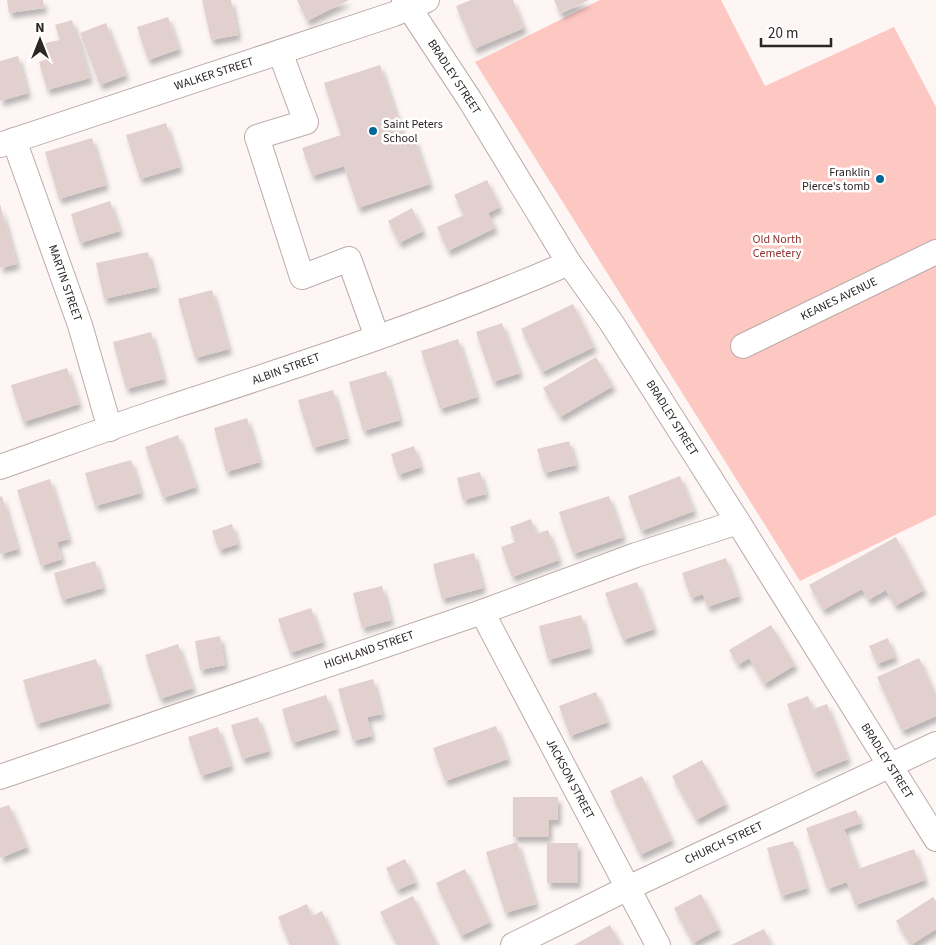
<svg xmlns="http://www.w3.org/2000/svg" width="936" height="945" font-family="'Source Sans 3',sans-serif">
  <defs>
    <filter id="shadow"><feDropShadow dx="3" dy="5.5" stdDeviation="2.5" flood-color="#0004"/></filter>
  </defs>
  <rect width="100%" height="100%" fill="#fdf6f5"/>
  <polygon fill="#fdc8c1" points="600,0 721,0 765,86 894,27 936,107 936,515 800,581 475,62"/>
  <g fill="#e2d0ce" filter="url(#shadow)">
    <polygon points="7,0 43,0 44,8 9,13"/>
    <polygon points="202,0 231,0 238,35 211,40"/>
    <polygon points="297,0 349,0 307,21"/>
    <polygon points="471,0 513,0 524,28 474,49 456,6"/>
    <polygon points="554,0 589,0 560,14"/>
    <polygon points="168,17 179,49 148,60 137,27"/>
    <polygon points="72,20 90,78 47,90 39,62 50,58 45,43 60,40 55,25"/>
    <polygon points="106,23 126,75 100,85 80,33"/>
    <polygon points="18,56 28,93 0,101 0,61"/>
    <polygon points="380,65 405,140 414,137 430,184 358,208 344,166 312,176 302,148 341,135 324,83"/>
    <polygon points="166,123 180,167 140,179 126,135"/>
    <polygon points="92,138 106,185 59,199 45,152"/>
    <polygon points="487,180 500,207 488,213 495,228 448,251 437,227 464,215 454,195"/>
    <polygon points="110,201 120,231 80,243 71,214"/>
    <polygon points="0,204 17,264 0,268"/>
    <polygon points="412,208 423,231 399,243 388,221"/>
    <polygon points="148,252 157,287 104,299 96,263"/>
    <polygon points="212,290 229,349 195,358 178,299"/>
    <polygon points="573,304 594,347 542,372 521,329"/>
    <polygon points="502,323 520,373 493,382 476,332"/>
    <polygon points="151,332 164,379 126,389 113,342"/>
    <polygon points="458,339 477,397 440,409 421,351"/>
    <polygon points="596,357 613,386 560,417 543,388"/>
    <polygon points="67,368 79,404 23,422 11,385"/>
    <polygon points="386,371 400,420 363,431 349,382"/>
    <polygon points="333,390 347,438 313,448 298,400"/>
    <polygon points="247,418 260,462 226,472 214,428"/>
    <polygon points="178,435 196,487 163,498 145,447"/>
    <polygon points="569,441 576,465 544,473 537,449"/>
    <polygon points="414,446 421,467 398,475 391,454"/>
    <polygon points="131,460 141,493 95,506 85,473"/>
    <polygon points="480,472 486,494 463,500 457,478"/>
    <polygon points="680,476 694,511 641,531 628,496"/>
    <polygon points="50,479 69,539 57,542 62,559 41,566 17,490"/>
    <polygon points="2,496 18,549 0,554 0,497"/>
    <polygon points="609,496 623,537 573,554 559,512"/>
    <polygon points="531,519 536,534 548,530 559,560 512,577 501,547 515,542 510,527"/>
    <polygon points="232,524 238,544 219,550 212,531"/>
    <polygon points="896,537 924,590 895,606 886,590 868,600 862,589 823,610 809,585"/>
    <polygon points="474,553 483,588 442,599 433,564"/>
    <polygon points="726,558 739,596 707,607 703,594 691,598 682,573"/>
    <polygon points="95,561 103,588 62,600 54,573"/>
    <polygon points="637,582 654,629 623,640 605,593"/>
    <polygon points="382,586 391,620 362,628 353,593"/>
    <polygon points="311,608 323,642 290,653 278,619"/>
    <polygon points="581,615 590,648 548,660 539,626"/>
    <polygon points="771,625 795,665 764,684 749,658 738,665 729,650"/>
    <polygon points="220,636 225,665 200,670 195,641"/>
    <polygon points="888,638 895,657 877,664 869,646"/>
    <polygon points="178,644 193,688 160,699 145,655"/>
    <polygon points="919,658 936,696 936,716 902,731 877,677"/>
    <polygon points="96,659 109,703 36,724 23,680"/>
    <polygon points="373,679 382,714 367,717 372,736 353,741 338,689"/>
    <polygon points="596,692 608,722 570,736 559,706"/>
    <polygon points="326,695 337,729 292,743 282,709"/>
    <polygon points="808,696 813,709 827,704 848,759 813,773 787,704"/>
    <polygon points="258,717 269,751 242,759 231,725"/>
    <polygon points="496,726 508,759 445,781 433,748"/>
    <polygon points="218,727 231,766 201,776 188,737"/>
    <polygon points="702,760 726,804 696,820 672,776"/>
    <polygon points="642,776 672,840 640,855 610,791"/>
    <polygon points="513,797 558,797 558,820 549,820 549,837 513,837"/>
    <polygon points="9,805 27,847 0,858 0,808"/>
    <polygon points="856,810 861,823 844,829 858,869 914,849 925,880 855,905 847,882 827,889 806,828"/>
    <polygon points="793,841 807,888 781,896 767,848"/>
    <polygon points="517,842 536,904 505,913 486,852"/>
    <rect x="547" y="843" width="31" height="40"/>
    <polygon points="405,859 416,882 397,890 386,868"/>
    <polygon points="465,869 490,922 461,936 436,883"/>
    <polygon points="701,894 719,929 693,943 674,908"/>
    <polygon points="413,896 437,945 397,945 380,912"/>
    <polygon points="933,897 936,901 936,929 911,945 896,921"/>
    <polygon points="307,904 312,916 322,911 337,945 290,945 278,917"/>
    <polygon points="610,925 621,945 574,945"/>
    <polygon points="764,929 771,945 731,945"/>
  </g>
  <g fill="none" stroke-linecap="round" stroke-linejoin="round">
    <g stroke="#bcaba9" stroke-width="26">
      <g id="minor">
        <polyline points="404,0 470,100 569,263 611,322 738,522 936,839"/>
        <polyline points="280,52 306,122 257,137 302,277 349,259 377,337"/>
        <polyline points="14,140 80,325 110,429"/>
        <polyline points="0,145 394,14 427,0"/>
        <polyline points="743,346 936,252"/>
        <path d="M0 467C57 447 114 426 171 407 305 363 440 319 569 263"/>
        <polyline points="482,612 658,945"/>
        <polyline points="0,777 482,612 636,555 738,522"/>
        <polyline points="513,945 628,888 936,744"/>
      </g>
    </g>
    <use href="#minor" stroke="#fff" stroke-width="24"/>
  </g>
  <g fill="#006896" stroke="#fff" stroke-width="2">
    <circle cx="373" cy="131" r="5"/>
    <circle cx="880" cy="179" r="5"/>
  </g>
  <g text-anchor="middle" dominant-baseline="central" stroke-width="5" stroke-linejoin="round" paint-order="stroke">
    <g font-size="12" fill="#2c2625" stroke="#fff">
      <text transform="translate(214 74) rotate(-18)">WALKER STREET</text>
      <text transform="translate(454 77) rotate(57)">BRADLEY STREET</text>
      <text transform="translate(65 283) rotate(71)">MARTIN STREET</text>
      <text transform="translate(839 299) rotate(-26)">KEANES AVENUE</text>
      <text transform="translate(286 369) rotate(-20)">ALBIN STREET</text>
      <text transform="translate(672 418) rotate(58)">BRADLEY STREET</text>
      <text transform="translate(369 650) rotate(-19)">HIGHLAND STREET</text>
      <text transform="translate(887 761) rotate(58)">BRADLEY STREET</text>
      <text transform="translate(570 779) rotate(62)">JACKSON STREET</text>
      <text transform="translate(724 843) rotate(-25)">CHURCH STREET</text>
    </g>
    <g font-size="12" fill="#2c2625" stroke="#fff" text-anchor="start">
      <text x="383" y="124">Saint Peters<tspan x="383" dy="14">School</tspan></text>
      <text x="870" y="172" text-anchor="end">Franklin<tspan x="870" dy="14">Pierce's tomb</tspan></text>
    </g>
    <g font-size="12" fill="#90332d" stroke="#fff">
      <text x="777" y="239">Old North<tspan x="777" dy="14">Cemetery</tspan></text>
    </g>
  </g>
  <g transform="translate(40 40)" stroke="#ffffff" stroke-width="4" paint-order="stroke">
  <path d="M0-4L9 19L0 12L-9 19Z" fill="#2c2625"/>
  <text y="-8" font-size="14" font-weight="bold" text-anchor="middle" fill="#2c2625">N</text>
  </g>
  <path d="M761 38v8h70v-8" fill="none" stroke="#2c2625" stroke-width="2.5"/>
  <text x="768" y="38" font-size="15" fill="#2c2625" stroke="#ffffff" stroke-width="4" paint-order="stroke">20 m</text>
</svg>
